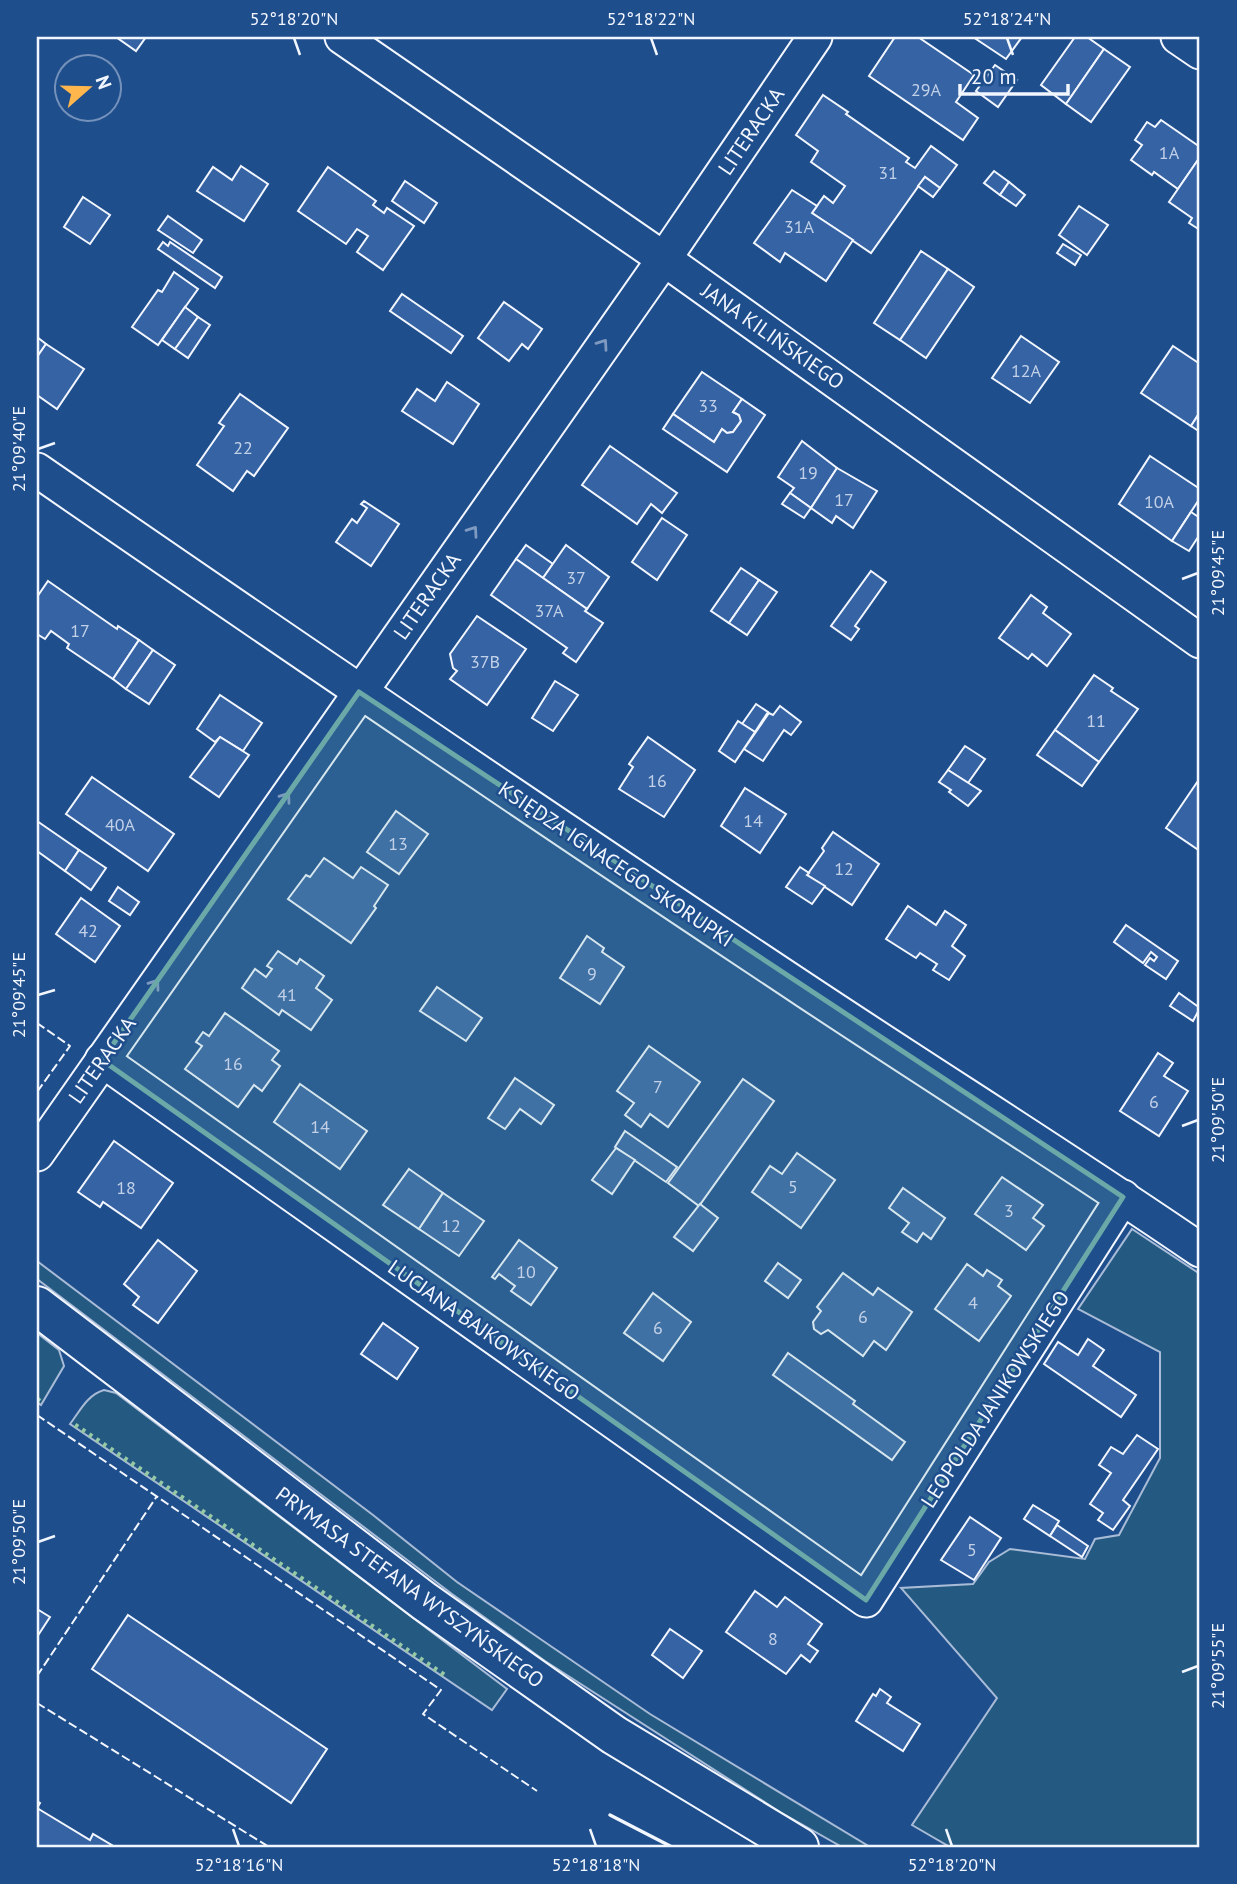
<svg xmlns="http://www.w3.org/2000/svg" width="1237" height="1884" font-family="'PT Sans',sans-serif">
  <rect width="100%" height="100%" fill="#1f4e8c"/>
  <g fill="#245a82" stroke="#a8bbd7" stroke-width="2">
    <polygon points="1132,1229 1200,1274 1200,1847 950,1847 912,1825 997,1698 901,1588 973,1584 989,1562 1010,1549 1085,1559 1095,1539 1119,1535 1160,1458 1160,1352 1078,1309"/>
    <polygon points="37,1261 373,1515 457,1582 650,1714 870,1847 842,1847 780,1812 545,1661 452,1594 37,1279"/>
    <polygon points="37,1333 59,1350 64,1366 41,1405 37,1402"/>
    <path d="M104 1390 116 1393 507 1689 492 1710 70 1424C80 1411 87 1395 104 1390Z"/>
  </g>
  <g fill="#3563a3" stroke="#f2f6ff" stroke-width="2">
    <polygon points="116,37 146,37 136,51"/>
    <polygon points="895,37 918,37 974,75 956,102 978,118 963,140 869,76"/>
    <polygon points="973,37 1022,37 1006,59"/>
    <polygon points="1075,37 1087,37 1104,49 1066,104 1041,85"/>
    <polygon points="1104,49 1130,67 1091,122 1066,104"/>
    <polygon points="995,65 1017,80 998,107 976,91"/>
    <polygon points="823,95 848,112 846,114 909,158 906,162 915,168 931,146 957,165 940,188 925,177 871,253 812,213 824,196 833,203 845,186 811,162 818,151 796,135"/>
    <polygon points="1161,120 1200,147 1200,157 1178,189 1154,172 1152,175 1131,160 1142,145 1135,140 1147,122 1155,127"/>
    <polygon points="1200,157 1200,230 1189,223 1192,218 1169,202"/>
    <polygon points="241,166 268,184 244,221 197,191 213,167 232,180"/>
    <polygon points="328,167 376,201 373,205 384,213 387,208 414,226 383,270 357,252 368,236 357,229 346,244 298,211"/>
    <polygon points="994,171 1009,182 1000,195 984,183"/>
    <polygon points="925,177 940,188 933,197 918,186"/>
    <polygon points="405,181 437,203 424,223 392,201"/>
    <polygon points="1009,182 1025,195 1016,206 1000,195"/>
    <polygon points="792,190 817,206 812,213 853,240 826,281 785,253 780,262 754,243"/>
    <polygon points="83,197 110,215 90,244 64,227"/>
    <polygon points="1079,206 1108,225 1087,255 1059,235"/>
    <polygon points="168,216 202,240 193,253 158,230"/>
    <polygon points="163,242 168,246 170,242 222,277 215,288 158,249"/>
    <polygon points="1063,244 1081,255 1075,265 1057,253"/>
    <polygon points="921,251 948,269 900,340 874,323"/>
    <polygon points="948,269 974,287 926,358 900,340"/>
    <polygon points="174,272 198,289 158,345 132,327 158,290 162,292"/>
    <polygon points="402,294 463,336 451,353 390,311"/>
    <polygon points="504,302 542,329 528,349 522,344 509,361 478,338"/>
    <polygon points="185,307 198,317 175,349 162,340"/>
    <polygon points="198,317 210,325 188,358 175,349"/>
    <polygon points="1021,336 1059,362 1030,403 992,378"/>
    <polygon points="37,337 46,344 37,357"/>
    <polygon points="46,344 84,369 57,409 37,395 37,357"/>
    <polygon points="1173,346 1200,364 1200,412 1191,426 1141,393"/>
    <polygon points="702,372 742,399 733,412 739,415 741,421 733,432 727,433 722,429 714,442 673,414"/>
    <polygon points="447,382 479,404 453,444 402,411 417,389 435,401"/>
    <polygon points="240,394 288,428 254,476 247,471 233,491 197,465 224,426 219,423"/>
    <polygon points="742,399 765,415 727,472 663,429 673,414 714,442 722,429 727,433 733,432 741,421 739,415 733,412"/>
    <polygon points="1200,412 1200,432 1191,426"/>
    <polygon points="802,441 837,468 811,508 790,493 794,488 778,477"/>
    <polygon points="610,446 677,493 662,513 651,504 637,524 582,485"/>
    <polygon points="1150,456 1200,489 1200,498 1172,541 1119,504"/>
    <polygon points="837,468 877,491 853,528 836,516 832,523 811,508"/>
    <polygon points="790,493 811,508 804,518 782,504"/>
    <polygon points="364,501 399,524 371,566 336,542 352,519 357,523 367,508 361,504"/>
    <polygon points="1191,512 1200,518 1200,534 1189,551 1172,541"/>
    <polygon points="662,518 687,535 657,580 632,562"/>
    <polygon points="526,545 553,564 543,578 516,559"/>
    <polygon points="566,545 609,577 587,609 543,578"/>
    <polygon points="516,559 587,609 585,611 603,623 576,662 563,653 567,648 491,595"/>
    <polygon points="741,568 759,580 729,623 711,611"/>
    <polygon points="871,571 886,582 855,626 859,629 851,640 831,626"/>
    <polygon points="759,580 777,592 747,635 729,623"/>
    <polygon points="48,581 117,629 118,626 139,640 113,679 67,648 69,644 51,631 45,639 37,634 37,597"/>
    <polygon points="1031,595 1047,607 1043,613 1071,634 1047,666 1032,654 1028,659 999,638"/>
    <polygon points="477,616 526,649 487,705 450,679 457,671 453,668 450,654"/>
    <polygon points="139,640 153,650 126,689 113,679"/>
    <polygon points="153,650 175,665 149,704 126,689"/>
    <polygon points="1094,675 1113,688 1111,691 1138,709 1099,762 1055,730"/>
    <polygon points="555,681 578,695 553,731 532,718"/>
    <polygon points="220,695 262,723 243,751 220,737 215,742 197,729"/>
    <polygon points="756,704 768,712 755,732 742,724"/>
    <polygon points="780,706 801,722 791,735 784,730 763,761 744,749 769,713 773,715"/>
    <polygon points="738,721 755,732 735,762 719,751"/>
    <polygon points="1055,730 1099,762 1082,786 1037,755"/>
    <polygon points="220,737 249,755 219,797 190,777"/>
    <polygon points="648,737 695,770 664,817 619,789 633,767 629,764"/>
    <polygon points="965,746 985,759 968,783 948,770"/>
    <polygon points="948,770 981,791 968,806 949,792 951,790 939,782"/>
    <polygon points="92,777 174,834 148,871 66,814"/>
    <polygon points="1200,778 1200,851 1166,828"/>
    <polygon points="745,788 786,814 760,853 721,826"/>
    <polygon points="396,811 428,834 399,874 367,852"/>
    <polygon points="37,821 79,850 65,871 37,851"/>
    <polygon points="833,832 879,864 852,905 807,875 824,851 822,848"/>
    <polygon points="79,850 106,868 91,890 65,871"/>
    <polygon points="324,858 353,878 361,867 388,885 374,906 376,908 351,943 288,899 306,875 310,877"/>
    <polygon points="800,867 809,873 807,875 825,886 812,904 786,887"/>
    <polygon points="118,887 139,902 130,915 109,901"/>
    <polygon points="81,898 120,926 95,962 56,934"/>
    <polygon points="908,906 936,925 945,911 966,925 952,946 965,956 949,980 933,970 937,964 920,953 916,958 886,939"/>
    <polygon points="1126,925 1178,961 1166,979 1145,965 1150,958 1154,961 1157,957 1151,952 1143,963 1114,942"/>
    <polygon points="587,936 604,948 602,952 624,967 600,1004 560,978"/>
    <polygon points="278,951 297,964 300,959 324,976 316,988 332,1000 311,1030 282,1010 279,1015 242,988 255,969 266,977 272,969 267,966"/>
    <polygon points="437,987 482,1018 466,1041 420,1011"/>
    <polygon points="1179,993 1200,1008 1193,1021 1170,1006"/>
    <polygon points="225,1013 279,1051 272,1060 280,1066 262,1091 254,1085 238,1107 185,1069 202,1046 196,1042 203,1032 209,1036"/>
    <polygon points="649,1046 700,1082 668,1127 650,1114 641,1127 625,1115 634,1103 617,1091"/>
    <polygon points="1158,1053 1173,1063 1164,1076 1188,1091 1159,1136 1120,1111"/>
    <polygon points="515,1078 554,1105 541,1124 520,1109 505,1129 488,1118"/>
    <polygon points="743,1079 774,1101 699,1206 668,1183"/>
    <polygon points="300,1084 367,1131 340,1169 274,1122"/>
    <polygon points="625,1131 677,1167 666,1182 615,1147"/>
    <polygon points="114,1141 173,1183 141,1228 103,1202 100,1207 78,1192"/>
    <polygon points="616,1148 635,1160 612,1194 592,1180"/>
    <polygon points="797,1153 835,1180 801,1228 752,1192 770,1166 782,1174"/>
    <polygon points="409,1169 443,1193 419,1229 383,1205"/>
    <polygon points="1002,1177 1043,1205 1033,1218 1044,1226 1026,1250 975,1214"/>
    <polygon points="903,1188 945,1218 931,1239 923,1233 917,1242 902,1232 909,1223 889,1208"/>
    <polygon points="443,1193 484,1221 459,1256 419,1229"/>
    <polygon points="700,1204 718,1218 693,1251 674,1237"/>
    <polygon points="158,1240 197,1271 158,1323 133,1305 139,1297 124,1284"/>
    <polygon points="519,1240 557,1268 531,1305 511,1291 515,1286 499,1274 495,1279 492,1277"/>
    <polygon points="778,1263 801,1280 788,1298 765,1281"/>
    <polygon points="967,1264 983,1276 987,1270 1002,1280 998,1286 1011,1296 979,1341 935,1309"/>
    <polygon points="843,1273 873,1295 878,1288 912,1312 886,1350 874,1341 863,1356 828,1330 821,1334 814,1329 813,1322 821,1311 817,1307"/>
    <polygon points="653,1293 691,1322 663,1361 624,1333"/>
    <polygon points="383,1323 418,1348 397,1379 361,1354"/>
    <polygon points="1088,1339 1104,1350 1093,1366 1136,1395 1121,1417 1044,1364 1058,1342 1078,1355"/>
    <polygon points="788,1353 855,1401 853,1404 905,1442 892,1460 773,1375"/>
    <polygon points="1137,1435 1158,1449 1123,1500 1130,1506 1113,1530 1098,1520 1103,1513 1090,1504 1111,1473 1099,1465 1111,1447 1123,1454"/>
    <polygon points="1033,1505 1059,1521 1050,1536 1024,1519"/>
    <polygon points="970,1517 1001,1538 974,1580 941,1560"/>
    <polygon points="1057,1525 1088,1546 1082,1557 1050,1536"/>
    <polygon points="755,1591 777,1607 785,1597 822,1624 808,1644 818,1651 810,1662 801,1655 786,1674 726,1632"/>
    <polygon points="37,1609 50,1617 37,1637"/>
    <polygon points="128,1615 327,1749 291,1803 92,1669"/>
    <polygon points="670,1629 702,1651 683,1678 652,1655"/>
    <polygon points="880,1689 891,1697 887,1703 920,1724 903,1751 856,1721 873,1694 876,1696"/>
    <polygon points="37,1801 40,1803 37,1808 90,1840 93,1834 115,1847 37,1847"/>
  </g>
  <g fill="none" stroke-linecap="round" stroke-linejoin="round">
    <g stroke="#f2f6ff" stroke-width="37">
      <g id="minor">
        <polyline points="342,37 664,259 1200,641"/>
        <polyline points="1178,37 1200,52"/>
        <path d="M37 470C292 646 548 820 806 991 937 1078 1070 1161 1200 1250"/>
        <polyline points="102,1060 866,1600 1123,1197"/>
        <polyline points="37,1154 664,259 815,37"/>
      </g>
    </g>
    <g stroke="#f2f6ff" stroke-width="42">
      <polyline id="secondary" points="37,1306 424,1601 614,1735 799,1847"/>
    </g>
    <use href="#minor" stroke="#1f4e8c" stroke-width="33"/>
    <use href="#secondary" stroke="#1f4e8c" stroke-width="38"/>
    <g stroke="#97c8a6" stroke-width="5" stroke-dasharray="3.5 5" stroke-linecap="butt">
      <polyline points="37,1399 42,1403"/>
      <polyline points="75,1425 447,1677"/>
    </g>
    <g stroke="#f2f6ff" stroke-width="2" stroke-dasharray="9 3.5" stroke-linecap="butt">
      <polyline points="37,1023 70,1046 37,1092"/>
      <polyline points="37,1415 441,1690 423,1714 537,1791"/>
      <polyline points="37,1676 157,1496"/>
      <polyline points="37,1703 269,1847"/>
    </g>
    <polyline stroke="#f2f6ff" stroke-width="3.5" points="610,1815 672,1847"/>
  </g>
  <defs><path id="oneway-chevron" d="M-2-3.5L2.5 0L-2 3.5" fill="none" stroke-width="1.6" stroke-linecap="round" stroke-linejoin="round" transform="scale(1.75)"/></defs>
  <g stroke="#7e9ac0">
    <use href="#oneway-chevron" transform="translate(603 344) rotate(-55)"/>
    <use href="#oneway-chevron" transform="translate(473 531) rotate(-55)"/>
    <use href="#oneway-chevron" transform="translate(286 797) rotate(-55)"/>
    <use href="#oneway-chevron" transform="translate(155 984) rotate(-55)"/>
  </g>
  <path fill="#6aa9a8" fill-opacity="0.2" stroke="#6aa9a8" stroke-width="5" stroke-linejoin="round" d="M359 692 1123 1197 866 1600 102 1060Z"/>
  <path fill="none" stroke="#f2f6ff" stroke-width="2.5" d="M294 38 300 55M651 38 657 55M1007 38 1013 55M38 449 55 443M1182 579 1198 573M38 995 55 990M1182 1126 1198 1120M38 1542 55 1536M1182 1672 1198 1666M233 1829 239 1846M590 1829 596 1846M946 1829 952 1846"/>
  <g text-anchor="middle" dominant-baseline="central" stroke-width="5" stroke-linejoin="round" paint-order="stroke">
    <g font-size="18" fill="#c3d1e8">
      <text x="926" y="89">29A</text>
      <text x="1169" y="152">1A</text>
      <text x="888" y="172">31</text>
      <text x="799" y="226">31A</text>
      <text x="1026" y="370">12A</text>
      <text x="708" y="405">33</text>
      <text x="243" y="447">22</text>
      <text x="808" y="472">19</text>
      <text x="844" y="499">17</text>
      <text x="1159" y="501">10A</text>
      <text x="576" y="577">37</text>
      <text x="549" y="610">37A</text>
      <text x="80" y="630">17</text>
      <text x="485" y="661">37B</text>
      <text x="1096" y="720">11</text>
      <text x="657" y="780">16</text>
      <text x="753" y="820">14</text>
      <text x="120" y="824">40A</text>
      <text x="398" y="843">13</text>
      <text x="844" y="868">12</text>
      <text x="88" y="930">42</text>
      <text x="592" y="973">9</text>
      <text x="287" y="994">41</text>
      <text x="233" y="1063">16</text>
      <text x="658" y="1086">7</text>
      <text x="1154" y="1101">6</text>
      <text x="320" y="1126">14</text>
      <text x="793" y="1186">5</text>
      <text x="126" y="1187">18</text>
      <text x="1009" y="1210">3</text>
      <text x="451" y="1225">12</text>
      <text x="526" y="1271">10</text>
      <text x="973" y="1302">4</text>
      <text x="863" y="1316">6</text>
      <text x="658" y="1327">6</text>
      <text x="972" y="1549">5</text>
      <text x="773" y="1638">8</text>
    </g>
    <g font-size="21" fill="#f2f6ff" stroke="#1f4e8c">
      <text transform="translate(751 131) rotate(-56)">LITERACKA</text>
      <text transform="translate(773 336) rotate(35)">JANA KILIŃSKIEGO</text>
      <text transform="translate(427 596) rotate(-55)">LITERACKA</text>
      <text transform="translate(616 864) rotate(34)">KSIĘDZA IGNACEGO SKORUPKI</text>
      <text transform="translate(102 1060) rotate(-55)">LITERACKA</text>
      <text transform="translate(484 1330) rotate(35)">LUCJANA BAJKOWSKIEGO</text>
      <text transform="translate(995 1399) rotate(-57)">LEOPOLDA JANIKOWSKIEGO</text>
      <text transform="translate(410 1587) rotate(36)">PRYMASA STEFANA WYSZYŃSKIEGO</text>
    </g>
  </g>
  <rect width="1237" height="1884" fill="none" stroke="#1f4e8c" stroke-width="77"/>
  <g transform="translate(88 88) rotate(70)"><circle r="33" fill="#1f4e8c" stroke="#7391ba" stroke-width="2"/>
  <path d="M0-5L12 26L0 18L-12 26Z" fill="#ffb74d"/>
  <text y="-10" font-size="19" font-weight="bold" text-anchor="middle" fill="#f2f6ff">N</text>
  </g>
  <path d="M960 84v10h108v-10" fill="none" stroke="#f2f6ff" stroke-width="3.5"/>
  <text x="971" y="84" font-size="21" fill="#f2f6ff" stroke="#1f4e8c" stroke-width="5" paint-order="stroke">20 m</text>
  <rect x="38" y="38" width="1160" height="1808" fill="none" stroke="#f2f6ff" stroke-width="2.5"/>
  <g font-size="18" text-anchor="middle" fill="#f2f6ff">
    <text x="294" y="25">52°18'20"N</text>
    <text x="651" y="25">52°18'22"N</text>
    <text x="1007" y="25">52°18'24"N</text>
    <text transform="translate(19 449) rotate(-90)" y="6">21°09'40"E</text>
    <text transform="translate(1218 573) rotate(-90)" y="6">21°09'45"E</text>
    <text transform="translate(19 995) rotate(-90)" y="6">21°09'45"E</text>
    <text transform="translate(1218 1120) rotate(-90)" y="6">21°09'50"E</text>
    <text transform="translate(19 1542) rotate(-90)" y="6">21°09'50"E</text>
    <text transform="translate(1218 1666) rotate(-90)" y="6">21°09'55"E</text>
    <text x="239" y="1871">52°18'16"N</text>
    <text x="596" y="1871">52°18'18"N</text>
    <text x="952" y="1871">52°18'20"N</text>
  </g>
</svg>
